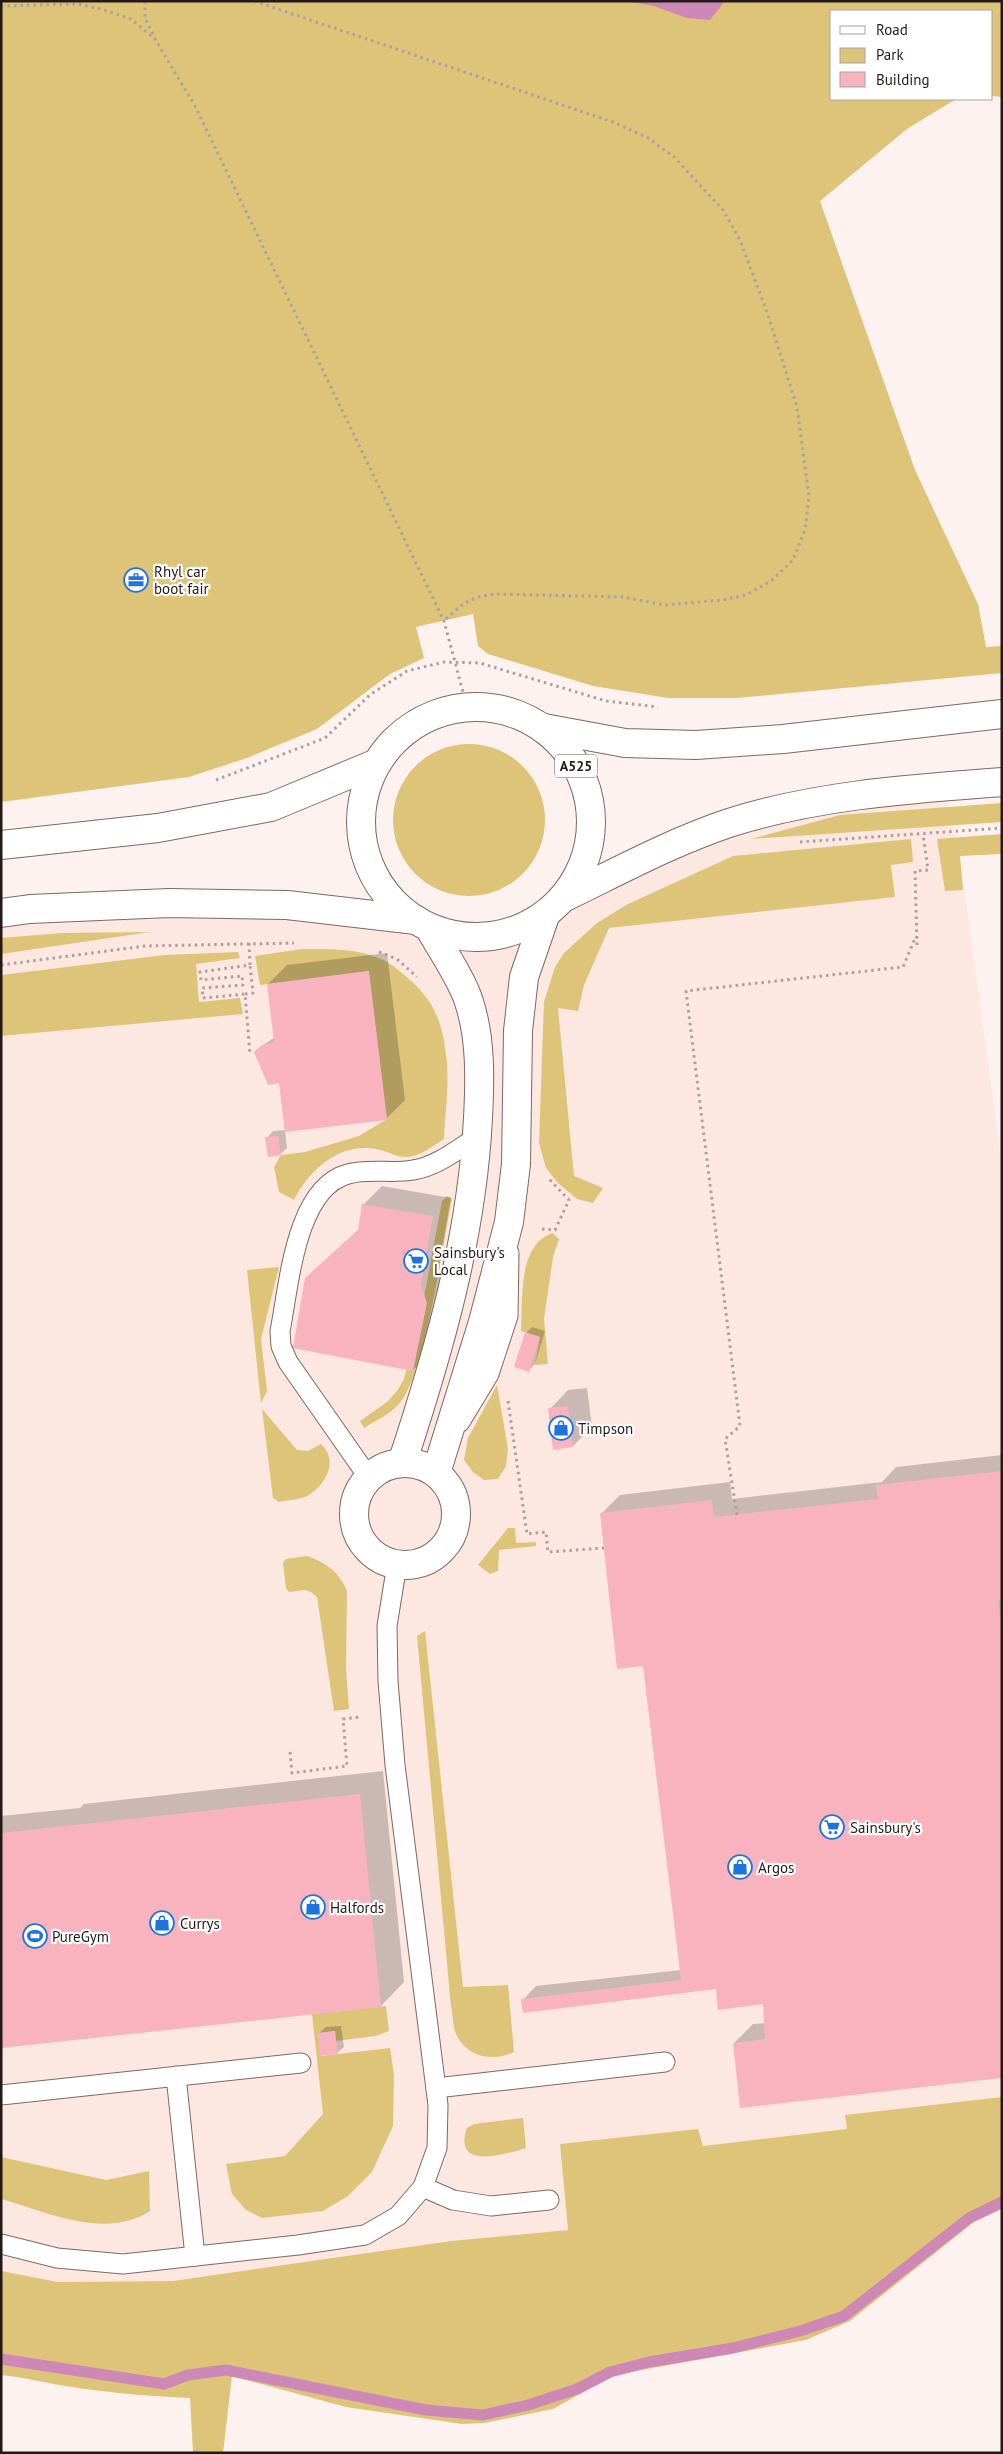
<svg xmlns="http://www.w3.org/2000/svg" width="1003" height="2454" font-family="'PT Sans',sans-serif">
  <rect width="100%" height="100%" fill="#fdf2ef"/>
  <polygon fill="#fce7e1" points="943,786 960,856 1002,1166 1002,2097 846,2115 847,2129 703,2146 698,2130 560,2144 568,2230 451,2241 174,2281 1,2282 1,914 417,920 469,938 509,934 573,887 728,824"/>
  <g fill="#dec478">
    <polygon points="1,1 1002,1 1002,97 992,96 992,11 832,11 832,99 956,99 907,129 820,201 915,470 978,604 986,647 1002,646 1002,673 737,698 668,698 593,686 488,654 478,646 473,614 416,627 424,658 390,674 317,729 247,758 189,777 1,802"/>
    <circle cx="469" cy="820" r="76"/>
    <polygon points="1002,803 1002,822 751,839 840,815"/>
    <polygon points="1002,834 1002,854 960,856 963,890 945,891 937,839"/>
    <polygon points="911,839 913,862 891,865 895,897 609,928 584,985 578,1011 558,1008 574,1176 603,1188 593,1203 577,1199 558,1183 546,1168 539,1143 544,1002 555,967 564,953 597,923 628,904 733,856"/>
    <polygon points="150,932 1,954 1,938 62,933"/>
    <path d="M302 949C327 949 357 948 381 959 389 962 397 969 403 974 432 997 442 1019 446 1055 450 1082 445 1112 444 1139 433 1146 419 1157 406 1157 396 1157 389 1152 380 1150 341 1140 310 1169 294 1200L279 1192 274 1167 281 1155 305 1152 359 1136 387 1119 368 971 260 985 255 956Z"/>
    <polygon points="238,952 240,958 196,964 199,1002 240,998 243,1014 1,1036 1,975 165,955"/>
    <path d="M447 1196 452 1198C444 1239 424 1378 399 1404 390 1414 375 1421 364 1428L360 1421 387 1402 397 1391 404 1379 421 1313 442 1201Z"/>
    <path d="M553 1233 559 1239 553 1257 544 1319 548 1364 535 1365 540 1337 521 1331C523 1301 517 1244 553 1233Z"/>
    <polygon points="279,1267 261,1339 267,1391 261,1403 247,1270"/>
    <polygon points="497,1385 508,1449 506,1466 498,1479 484,1480 473,1472 464,1460 468,1438"/>
    <path d="M262 1409 297 1450 308 1451 321 1444C339 1460 326 1486 307 1496 299 1500 288 1500 279 1502L273 1498Z"/>
    <polygon points="508,1528 515,1528 516,1543 536,1542 536,1546 499,1550 498,1571 490,1574 478,1565"/>
    <path d="M307 1556C326 1562 340 1573 347 1591L346 1668 349 1709 334 1711 317 1597 311 1592 305 1590 289 1592 286 1588 283 1563 286 1559Z"/>
    <path d="M425 1631 463 1987 508 1985 514 2052C493 2062 467 2058 456 2034 453 2027 453 2015 451 2007L417 1636Z"/>
    <polygon points="386,2006 389,2031 376,2036 336,2041 335,2031 318,2033 321,2056 390,2048 394,2075 393,2126 372,2172 348,2196 323,2211 262,2218 246,2210 232,2194 226,2164 285,2156 323,2114 312,2014"/>
    <path d="M1002 2097V2209L974 2222 850 2321 806 2340 614 2375 553 2409 484 2423 462 2424 346 2407 232 2376 223 2453H193L190 2398C149 2396 107 2393 66 2386 44 2383 24 2377 1 2375V2271L58 2282 173 2281 451 2241 568 2230 560 2144 698 2129 703 2146 847 2129 845 2115Z"/>
    <path d="M523 2118 526 2148C506 2154 452 2171 467 2128L474 2124Z"/>
    <path d="M1 2157 106 2180 149 2171 150 2211C106 2240 47 2212 1 2199Z"/>
  </g>
  <polygon fill="#ce88b6" points="625,1 725,1 710,20 687,18 654,6"/>
  <g fill="#0003">
    <polygon points="387,953 405,1100 386,1119 285,1131 287,1148 280,1154 267,1138 273,1131 286,1130 280,1080 262,1046 275,1037 268,984 287,965"/>
    <polygon points="382,1186 451,1198 439,1266 446,1284 432,1351 413,1370 306,1278 359,1229 363,1205"/>
    <polygon points="532,1327 545,1331 535,1364 529,1370 526,1333"/>
    <polygon points="587,1388 592,1427 573,1446 550,1409 568,1390"/>
    <polygon points="1002,1455 1002,2077 734,2043 753,2024 766,2023 765,2003 717,1986 523,2000 536,1986 681,1970 644,1665 601,1514 620,1495 730,1482 732,1499 882,1482 896,1467"/>
    <polygon points="383,1771 404,1982 381,2006 1,2047 1,1816 80,1808 84,1804"/>
    <polygon points="341,2026 344,2047 337,2053 319,2033 326,2027"/>
  </g>
  <g fill="none" stroke-linecap="round" stroke-linejoin="round">
    <polyline stroke="#ce88b6" stroke-width="11" points="1,2359 164,2384 188,2375 226,2370 426,2410 483,2415 528,2405 577,2389 610,2372 649,2362 733,2348 800,2331 844,2316 969,2218 1002,2202"/>
  </g>
  <g fill="#f9b3bf">
    <polygon points="369,971 387,1120 285,1132 279,1083 268,1085 254,1052 262,1045 274,1042 267,984"/>
    <polygon points="278,1136 281,1155 268,1157 265,1137"/>
    <polygon points="362,1204 433,1216 421,1285 427,1303 413,1371 293,1348 305,1278 358,1230"/>
    <polygon points="525,1332 540,1337 529,1372 514,1367"/>
    <polygon points="568,1406 573,1447 553,1450 548,1408"/>
    <polygon points="1002,1471 1002,1600 998,1600 1002,1633 1002,2078 740,2108 733,2043 765,2039 763,2004 718,2010 716,1989 523,2013 521,1999 681,1980 643,1666 617,1669 600,1513 712,1500 714,1517 878,1499 876,1485"/>
    <polygon points="360,1794 381,2007 1,2048 1,1833"/>
    <polygon points="335,2031 338,2054 320,2056 318,2033"/>
  </g>
  <g fill="none" stroke-linecap="round" stroke-linejoin="round">
    <g stroke="#7e6862" stroke-width="21">
      <g id="service">
        <polyline points="460,1422 489,1374 508,1316 509,1253"/>
        <path d="M369 1478 288 1362 281 1346 280 1331C289 1287 295 1188 348 1174 369 1168 392 1174 413 1170 436 1167 458 1149 477 1137"/>
        <polyline points="176,2076 195,2256"/>
        <polyline points="436,2088 665,2062"/>
        <polyline points="1,2095 301,2063"/>
        <polyline points="423,2187 453,2200 491,2206 549,2200"/>
        <polyline points="1,2244 57,2258 123,2264 298,2245 365,2235 398,2216 423,2187 437,2148 438,2105 395,1765 388,1681 387,1626 397,1564"/>
      </g>
    </g>
    <g stroke="#7e6862" stroke-width="30">
      <g id="minor">
        <path d="M402 1463C439 1351 472 1237 478 1118 480 1080 481 1038 469 1002 463 981 441 949 430 929"/>
        <circle cx="405" cy="1514" r="51"/>
        <polyline points="436,1473 483,1322 509,1222 516,1164 518,1031 524,977 545,916"/>
      </g>
    </g>
    <g stroke="#7e6862" stroke-width="30">
      <g id="primary">
        <circle cx="476" cy="822" r="115"/>
        <polyline points="544,728 625,743 696,745 783,739 1002,714"/>
        <polyline points="1,845 158,828 271,807 377,763"/>
        <path d="M563 898C617 872 672 842 729 823 816 795 910 789 1002 782"/>
        <polyline points="1,913 30,909 169,903 287,905 416,920"/>
      </g>
    </g>
    <g stroke="#aba19f" stroke-width="3" stroke-dasharray="2.5 4" stroke-linecap="butt">
      <polyline points="145,1 145,18 155,38"/>
      <path d="M254 1 613 122 648 138 674 157 723 210 740 240 768 315 797 407 809 497 805 530 793 560 771 581 746 595 722 600 664 605 623 597 495 594C470 597 463 603 444 621"/>
      <polyline points="1,6 78,4 101,9 131,19 155,39 195,106 444,621 467,707"/>
      <polyline points="216,780 325,738 371,694 407,671 444,662 480,663 606,701 658,707"/>
      <polyline points="800,842 1002,828"/>
      <polyline points="249,943 250,965 200,972 201,980 242,976 243,985 202,988 203,998 245,994 250,1054"/>
      <polyline points="917,945 915,871 928,870 923,834"/>
      <polyline points="379,952 397,959 417,977"/>
      <polyline points="1,965 145,946 294,943"/>
      <polyline points="245,994 253,993 250,965"/>
      <polyline points="542,1229 555,1230 569,1200 549,1179"/>
      <polyline points="508,1401 527,1534 546,1532 548,1552 604,1548"/>
      <polyline points="737,1515 725,1439 740,1426 686,991 903,967 916,936"/>
      <polyline points="290,1752 292,1773 347,1766 343,1719 360,1717"/>
    </g>
    <use href="#service" stroke="#fff" stroke-width="19"/>
    <use href="#minor" stroke="#fff" stroke-width="28"/>
    <use href="#primary" stroke="#fff" stroke-width="28"/>
  </g>
  <defs>
    <g id="office-ring" transform="scale(1.25)"><circle r="9.5" fill="#fff" stroke="#1f73dd" stroke-width="1.5"/><path d="M-6-3h4V-5.5h4V-3h4V5H-6ZM-1-4.5V-3h2v-1.5ZM-6 0V1H6V0Z" fill="#1f73dd"/></g>
    <g id="supermarket-ring" transform="scale(1.25)"><circle r="9.5" fill="#fff" stroke="#1f73dd" stroke-width="1.5"/><path d="M-6-5.5h2.5l.6 2H6L4.5 2H-2.5L-4.4-4H-6ZM-1.5 3.2a1.3 1.3 0 1 0 .1 0ZM3 3.2a1.3 1.3 0 1 0 .1 0Z" fill="#1f73dd"/></g>
    <g id="shop-ring" transform="scale(1.25)"><circle r="9.5" fill="#fff" stroke="#1f73dd" stroke-width="1.5"/><path d="M-5-2.5h2.3a2.7 3.5 0 0 1 5.4 0H5L5.5 6h-11ZM-1.5-2.5h3a1.5 2.3 0 0 0-3 0Z" fill="#1f73dd"/></g>
    <g id="stadium-ring" transform="scale(1.25)"><circle r="9.5" fill="#fff" stroke="#1f73dd" stroke-width="1.5"/><path d="M0-5a6.5 5 0 1 0 0 10a6.5 5 0 1 0 0-10ZM-3.5-1.8h7v3.6h-7Z" fill="#1f73dd"/></g>
  </defs>
  <g fill-rule="evenodd">
    <use href="#office-ring" x="136" y="580"/>
    <use href="#supermarket-ring" x="416" y="1261"/>
    <use href="#shop-ring" x="561" y="1428"/>
    <use href="#supermarket-ring" x="832" y="1827"/>
    <use href="#shop-ring" x="740" y="1867"/>
    <use href="#shop-ring" x="313" y="1907"/>
    <use href="#shop-ring" x="162" y="1923"/>
    <use href="#stadium-ring" x="35" y="1936"/>
  </g>
  <g text-anchor="middle" dominant-baseline="central" stroke-width="4.5" stroke-linejoin="round" paint-order="stroke">
    <rect fill="#fff" stroke="#655f5d" stroke-width="1" x="555" y="754.5" width="42" height="23" rx="4"/>
    <g font-size="14" font-weight="bold" fill="#231a18">
      <text x="576" y="766">A525</text>
    </g>
    <g font-size="15" fill="#231a18" stroke="#fff" text-anchor="start">
      <text x="154" y="571">Rhyl car<tspan x="154" dy="17">boot fair</tspan></text>
      <text x="434" y="1252">Sainsbury's<tspan x="434" dy="17">Local</tspan></text>
      <text x="578" y="1428">Timpson</text>
      <text x="850" y="1827">Sainsbury's</text>
      <text x="758" y="1867">Argos</text>
      <text x="330" y="1907">Halfords</text>
      <text x="180" y="1923">Currys</text>
      <text x="52" y="1936">PureGym</text>
    </g>
  </g>
  <rect width="1003" height="2454" fill="none" stroke="#231a18" stroke-width="5"/>
  <rect x="830" y="10" width="162" height="90" fill="#ffffff" stroke="#a7a3a3"/>
  <rect x="840" y="26" width="25" height="8" fill="#ffffff" stroke="#a7a3a3"/>
  <text x="876" y="35" font-size="15" fill="#231a18">Road</text>
  <rect x="840" y="48" width="25" height="15" fill="#dec478" stroke="#a7a3a3"/>
  <text x="876" y="60" font-size="15" fill="#231a18">Park</text>
  <rect x="840" y="72" width="25" height="15" fill="#f9b3bf" stroke="#a7a3a3"/>
  <text x="876" y="85" font-size="15" fill="#231a18">Building</text>
</svg>
